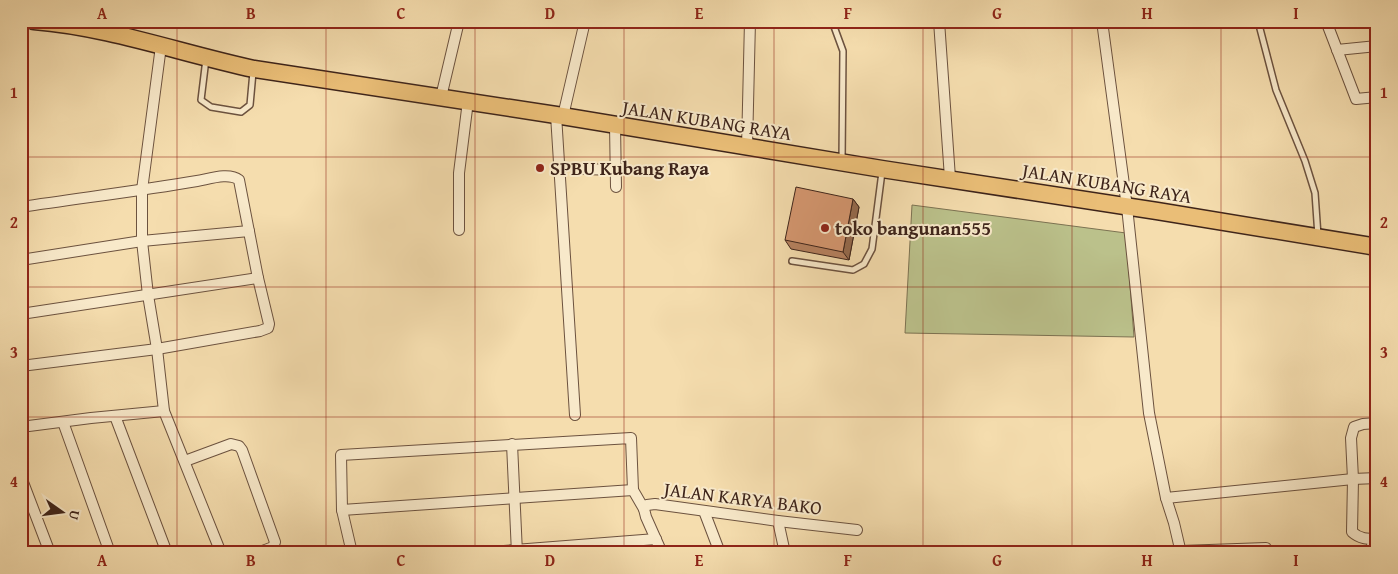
<svg xmlns="http://www.w3.org/2000/svg" width="1398" height="574" font-family="'Gentium Book Plus',serif">
  <rect width="100%" height="100%" fill="#f5ddae"/>
  <filter id="stains"><feTurbulence type="fractalNoise" baseFrequency=".004" numOctaves="4"/><feColorMatrix values="0 0 0 0 .2 0 0 0 0 .09 0 0 0 0 .02 0 0 0 .5 -.17"/></filter>
  <radialGradient id="worn" r=".72"><stop offset=".6" stop-color="#630" stop-opacity="0"/><stop offset="1" stop-color="#630" stop-opacity=".3"/></radialGradient>
  <polygon fill="#bbc18b" stroke="#7c7252" points="912,205 1126,233 1134,337 905,333"/>
  <g fill="none" stroke-linecap="round" stroke-linejoin="round">
    <g stroke="#6c523f" stroke-width="8">
      <g id="service">
        <polyline points="832,21 843,51 842,161"/>
        <polyline points="1258,21 1276,90 1305,161 1315,193 1318,236"/>
        <polyline points="206,59 201,100 211,107 241,112 250,105 253,72"/>
        <polyline points="792,261 853,270 864,264 872,249 882,172"/>
      </g>
    </g>
    <g stroke="#6c523f" stroke-width="12">
      <g id="minor">
        <polyline points="939,21 950,178"/>
        <polyline points="1102,21 1127,207 1149,413 1166,498 1174,523 1181,553"/>
        <polyline points="1326,21 1356,99 1377,97"/>
        <polyline points="161,46 142,190 142,241 148,295 157,349 164,411 221,553"/>
        <polyline points="1337,50 1377,46"/>
        <polyline points="441,97 459,21"/>
        <polyline points="556,115 575,415"/>
        <polyline points="563,116 585,21"/>
        <polyline points="615,125 616,187"/>
        <polyline points="747,147 750,21"/>
        <polyline points="583,169 616,170"/>
        <path d="M21 207C80 198 139 191 197 181 209 179 229 172 239 180L258 278 269 324 268 328 260 331 157 349 21 366"/>
        <polyline points="459,230 459,173 468,101"/>
        <polyline points="21,260 142,241 249,231"/>
        <polyline points="21,314 258,278"/>
        <polyline points="115,416 167,553"/>
        <polyline points="63,422 110,553"/>
        <path d="M1377 423 1363 424 1354 427 1351 438 1353 479 1352 532C1360 539 1367 539 1377 539"/>
        <polyline points="21,427 91,418 164,411"/>
        <polyline points="512,444 517,553"/>
        <polyline points="185,461 231,444 239,446 242,450 275,542 273,547 257,553"/>
        <polyline points="21,477 50,553"/>
        <polyline points="1166,498 1353,479 1377,478"/>
        <polyline points="342,510 633,490"/>
        <polyline points="704,511 720,553"/>
        <polyline points="778,521 785,553"/>
        <polyline points="352,553 342,510 341,455 631,438 633,490 644,509"/>
        <polyline points="478,553 656,539"/>
        <polyline points="662,553 646,517 644,509 647,505 655,504 778,521 857,530"/>
        <polyline points="1124,553 1266,548"/>
        <polyline points="1371,553 1373,539"/>
      </g>
    </g>
    <g stroke="#3e241a" stroke-width="19">
      <path id="trunk" d="M34 21C109 27 180 53 254 69L556 115 882 169 1157 211 1377 247"/>
    </g>
    <use href="#service" stroke="#f8e9ca" stroke-width="5"/>
    <use href="#minor" stroke="#f8e9ca" stroke-width="10"/>
    <use href="#trunk" stroke="#eabe77" stroke-width="16"/>
  </g>
  <polygon fill="#b78260" stroke="#3e241a" points="853,199 859,207 849,260 791,249 785,240"/>
  <polygon fill="#956a4e" stroke="#3e241a" points="853,199 859,207 849,260 843,252"/>
  <polygon fill="#d59770" stroke="#3e241a" points="796,187 853,199 843,252 785,240"/>
  <path fill="none" stroke="#8f2418" stroke-width="1" stroke-opacity="0.55" d="M177 21V553M326 21V553M475 21V553M624 21V553M774 21V553M923 21V553M1072 21V553M1221 21V553M21 157H1377M21 287H1377M21 417H1377"/>
  <g fill="#8f2418" stroke="#f8e9ca" stroke-width="2">
    <circle cx="540" cy="168" r="5"/>
    <circle cx="825" cy="228" r="5"/>
  </g>
  <g text-anchor="middle" dominant-baseline="central" stroke-width="4" stroke-linejoin="round" paint-order="stroke">
    <g font-size="19" fill="#3e241a" stroke="#f8e9ca">
      <text transform="translate(707 120) rotate(9)">JALAN KUBANG RAYA</text>
      <text transform="translate(1107 183) rotate(9)">JALAN KUBANG RAYA</text>
      <text transform="translate(743 498) rotate(7)">JALAN KARYA BAKO</text>
    </g>
    <g font-size="19" font-weight="bold" fill="#3e241a" stroke="#f8e9ca" text-anchor="start">
      <text x="550" y="168">SPBU Kubang Raya</text>
      <text x="835" y="228">toko bangunan555</text>
    </g>
  </g>
  <rect width="1398" height="574" fill="none" stroke="#f5ddae" stroke-width="55"/>
  <g transform="translate(62 512) rotate(104)" stroke="#f8e9ca" stroke-width="4" paint-order="stroke">
  <path d="M0-4L9 19L0 12L-9 19Z" fill="#3e241a"/>
  <text y="-8" font-size="14" font-weight="bold" text-anchor="middle" fill="#3e241a">U</text>
  </g>
  <rect x="28" y="28" width="1342" height="518" fill="none" stroke="#8f2418" stroke-width="2"/>
  <g font-size="16" text-anchor="middle" font-weight="bold" fill="#8f2418">
    <text x="102" y="19">A</text>
    <text x="251" y="19">B</text>
    <text x="401" y="19">C</text>
    <text x="550" y="19">D</text>
    <text x="699" y="19">E</text>
    <text x="848" y="19">F</text>
    <text x="997" y="19">G</text>
    <text x="1147" y="19">H</text>
    <text x="1296" y="19">I</text>
    <text x="14" y="98">1</text>
    <text x="1384" y="98">1</text>
    <text x="14" y="228">2</text>
    <text x="1384" y="228">2</text>
    <text x="14" y="358">3</text>
    <text x="1384" y="358">3</text>
    <text x="14" y="487">4</text>
    <text x="1384" y="487">4</text>
    <text x="102" y="566">A</text>
    <text x="251" y="566">B</text>
    <text x="401" y="566">C</text>
    <text x="550" y="566">D</text>
    <text x="699" y="566">E</text>
    <text x="848" y="566">F</text>
    <text x="997" y="566">G</text>
    <text x="1147" y="566">H</text>
    <text x="1296" y="566">I</text>
  </g>
  <rect width="100%" height="100%" filter="url(#stains)"/>
  <rect width="100%" height="100%" fill="url(#worn)"/>
</svg>
